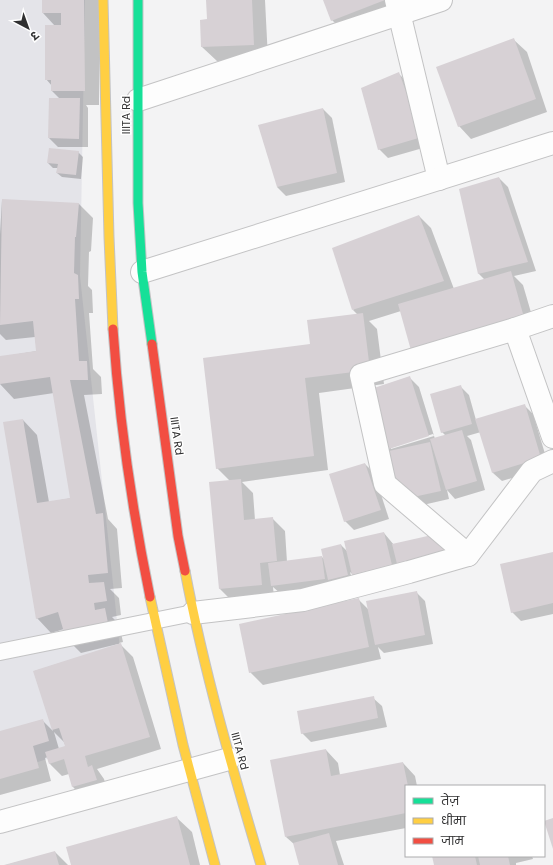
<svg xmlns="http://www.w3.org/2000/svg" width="553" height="865" font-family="Poppins,'Noto Sans Devanagari',sans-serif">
  <rect width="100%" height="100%" fill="#f3f3f4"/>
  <polygon fill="#e4e4e9" points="0,0 85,0 80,276 129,733 0,774"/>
  <g fill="#0003" fill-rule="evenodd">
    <polygon points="43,0 99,0 99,105 86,105 88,108 88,147 58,147 49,138 60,99 52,91 52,86 46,79 55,26 43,13"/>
    <polygon points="207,0 265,0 268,59 217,61 202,47 208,20"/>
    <polygon points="324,0 393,0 396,8 341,29 332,20"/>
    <polygon points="514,40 527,52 547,112 471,139 459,126"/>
    <polygon points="398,73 407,82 430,146 388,158 379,149"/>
    <polygon points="323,109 332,118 345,182 286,196 277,187"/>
    <polygon points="78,152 83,157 81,179 62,177 57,173 58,168 53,168 48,163"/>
    <polygon points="499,178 508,187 536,271 514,276 523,285 537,333 401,311 369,321 377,329 384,384 319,393 328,470 242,482 253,493 255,520 272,518 285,531 287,562 322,557 325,560 341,545 348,552 384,533 394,545 440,534 449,558 362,583 350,572 352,579 281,594 273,587 274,597 232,601 220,589 230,481 217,468 311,345 358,315 353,310 419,216 431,228 454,289 485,280 479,274 461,190"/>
    <path d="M2 200 79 204 93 218 91 251 89 252 88 286 92 290 93 313H89L93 369 101 377 102 394 84 395 108 519 117 529 122 588 110 589 119 598 121 615 112 617 119 624 123 642 119 643 133 657 161 749 97 769 104 779 108 792 85 799 73 787 69 774 62 776 50 764 48 757 45 758 51 781 0 795V732L42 720 53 731 35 671 118 645V644L81 653 67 639 64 629 51 633 37 618 23 420 37 435 49 502 72 498 54 393 14 399 0 384V357L37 351 35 337 6 340 0 334V234ZM54 732 64 742 66 747 59 749Z"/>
    <path d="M410 378 419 387 435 439 446 436 442 432 460 386 469 395 476 420 524 405 533 414 549 467 502 481 493 473 481 432 467 436 471 440 485 490 455 499 447 490 449 499 414 507 387 449ZM433 434 434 436 391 449V447Z"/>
    <polygon points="365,464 374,473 389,519 354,530 345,521"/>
    <polygon points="553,553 553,614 521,621 512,612"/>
    <polygon points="416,592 425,601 433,644 384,653 378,647 381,659 263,685 250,672 358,599 369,610"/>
    <polygon points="373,698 382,706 387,727 311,742 302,733"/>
    <polygon points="326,750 338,763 340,775 403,763 415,776 417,786 406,786 406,828 336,841 344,865 300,865 295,845 286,837"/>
    <polygon points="177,818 192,832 200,865 72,865"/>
    <polygon points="55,852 68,865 6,865"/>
    <polygon points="433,856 532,856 533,859 516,863 516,865 435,865"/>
  </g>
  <g fill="#d7d1d5">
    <polygon points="42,0 84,0 85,91 51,91 51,80 45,80 45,25 61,25 61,13 42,13"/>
    <polygon points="206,0 252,0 254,45 201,47 200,20 207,19"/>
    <polygon points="323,0 385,0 331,21"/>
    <polygon points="514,38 536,99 458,127 436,67"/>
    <polygon points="399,72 422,137 378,150 361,88"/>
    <polygon points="49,98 80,98 79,139 48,138"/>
    <polygon points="323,108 337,173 277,187 258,125"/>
    <polygon points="49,148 79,151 76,175 56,173 58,164 47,163"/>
    <polygon points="499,177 528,262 478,274 459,189"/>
    <polygon points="2,199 79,203 76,237 75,237 74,273 78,275 79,299 75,299 79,361 87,361 88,380 70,380 96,514 103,513 108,573 88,575 89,583 104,582 107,601 94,603 95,610 105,608 109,628 66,639 58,612 36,619 3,422 23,419 37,503 70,498 50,377 0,384 0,356 36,351 33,321 0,325"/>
    <polygon points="419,215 444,281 352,310 332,248"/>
    <polygon points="511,271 525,321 412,354 398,304"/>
    <polygon points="363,313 370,370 305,378 314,456 216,469 203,358 310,344 307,320"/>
    <polygon points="410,376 429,436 386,450 368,390"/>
    <polygon points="461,385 472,424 441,433 430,394"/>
    <polygon points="525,404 541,458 492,473 475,419"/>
    <polygon points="462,430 477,481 446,490 430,439"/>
    <polygon points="430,442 441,491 404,499 397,493 389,451"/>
    <polygon points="365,463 381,510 344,522 329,474"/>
    <polygon points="241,479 244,520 273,517 277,561 260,563 262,585 219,589 209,482"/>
    <polygon points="384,532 392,565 352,575 344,541"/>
    <polygon points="441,533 445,553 397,564 392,544"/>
    <polygon points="341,544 348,575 328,580 321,549"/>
    <polygon points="553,552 553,603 511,613 500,564"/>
    <polygon points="322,556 325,579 271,586 268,563"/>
    <polygon points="417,591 425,635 375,645 366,601"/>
    <polygon points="359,598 369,647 249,673 239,624"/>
    <polygon points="121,643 150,737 85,756 88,767 92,765 97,780 72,787 64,759 49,764 45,752 65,746 59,728 52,730 33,671"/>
    <polygon points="374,696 378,718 301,734 297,711"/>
    <polygon points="43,719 49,741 33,746 39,768 0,779 0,731"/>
    <polygon points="326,749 331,776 403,762 408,786 406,786 406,813 285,837 270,760"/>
    <polygon points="177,816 190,865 71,865 66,847"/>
    <polygon points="553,818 553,849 544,821"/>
    <polygon points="329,833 338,865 299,865 293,843"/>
    <polygon points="55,851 59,865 4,865"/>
    <polygon points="432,856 475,856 477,865 434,865"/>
    <polygon points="478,856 508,856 510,865 480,865"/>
  </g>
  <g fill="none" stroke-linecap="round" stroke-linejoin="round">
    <g stroke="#c3c3c4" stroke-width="18">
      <polyline id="lane" points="0,652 193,613"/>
    </g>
    <g stroke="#c3c3c4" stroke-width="24">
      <g id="street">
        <polyline points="396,0 439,179"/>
        <polyline points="138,100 441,0"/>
        <polyline points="142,272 553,143"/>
        <polyline points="515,329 553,316"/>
        <polyline points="468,555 385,484 361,375 515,329 553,437"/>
        <polyline points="193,613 303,600 409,572 468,555 532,471 553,461"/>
        <polyline points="0,822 229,759"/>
      </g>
    </g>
    <g stroke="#c3c3c4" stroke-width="11">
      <polyline id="fast" points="138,0 138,203 142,272 152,344"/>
    </g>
    <g stroke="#c3c3c4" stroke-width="11">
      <g id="slow">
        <polyline points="103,0 109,237 113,329"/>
        <path d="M185 571C204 671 232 768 261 865"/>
        <polyline points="150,597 183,745 215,865"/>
      </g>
    </g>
    <g stroke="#c3c3c4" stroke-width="11">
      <g id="jam">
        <path d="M113 329C119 419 132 509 150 597"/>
        <polyline points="152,344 178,536 185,571"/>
      </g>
    </g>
    <use href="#lane" stroke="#fdfdfd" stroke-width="16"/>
    <use href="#street" stroke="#fdfdfd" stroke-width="22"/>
    <use href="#fast" stroke="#16e098" stroke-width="9"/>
    <use href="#slow" stroke="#ffcf43" stroke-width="9"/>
    <use href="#jam" stroke="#f24e42" stroke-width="9"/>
  </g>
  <g text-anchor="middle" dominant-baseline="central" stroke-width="3" stroke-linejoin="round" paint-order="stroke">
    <g font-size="11" fill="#303031" stroke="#fff">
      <text transform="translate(126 115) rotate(-90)">IIITA Rd</text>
      <text transform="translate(177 436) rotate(82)">IIITA Rd</text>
      <text transform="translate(240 751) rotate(75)">IIITA Rd</text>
    </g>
  </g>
  <rect x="405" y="785" width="140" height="72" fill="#ffffff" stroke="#acacad"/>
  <rect x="413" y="798" width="20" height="6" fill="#16e098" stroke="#acacad"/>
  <text x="441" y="805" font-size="12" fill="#303031">तेज़</text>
  <rect x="413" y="818" width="20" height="6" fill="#ffcf43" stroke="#acacad"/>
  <text x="441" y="825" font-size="12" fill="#303031">धीमा</text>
  <rect x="413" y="838" width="20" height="6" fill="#f24e42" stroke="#acacad"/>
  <text x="441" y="845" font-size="12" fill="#303031">जाम</text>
  <g transform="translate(28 28) rotate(139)" stroke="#ffffff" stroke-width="3" paint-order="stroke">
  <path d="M0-3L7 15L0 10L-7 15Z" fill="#303031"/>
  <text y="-6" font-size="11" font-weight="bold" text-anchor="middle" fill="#303031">उ</text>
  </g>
</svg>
